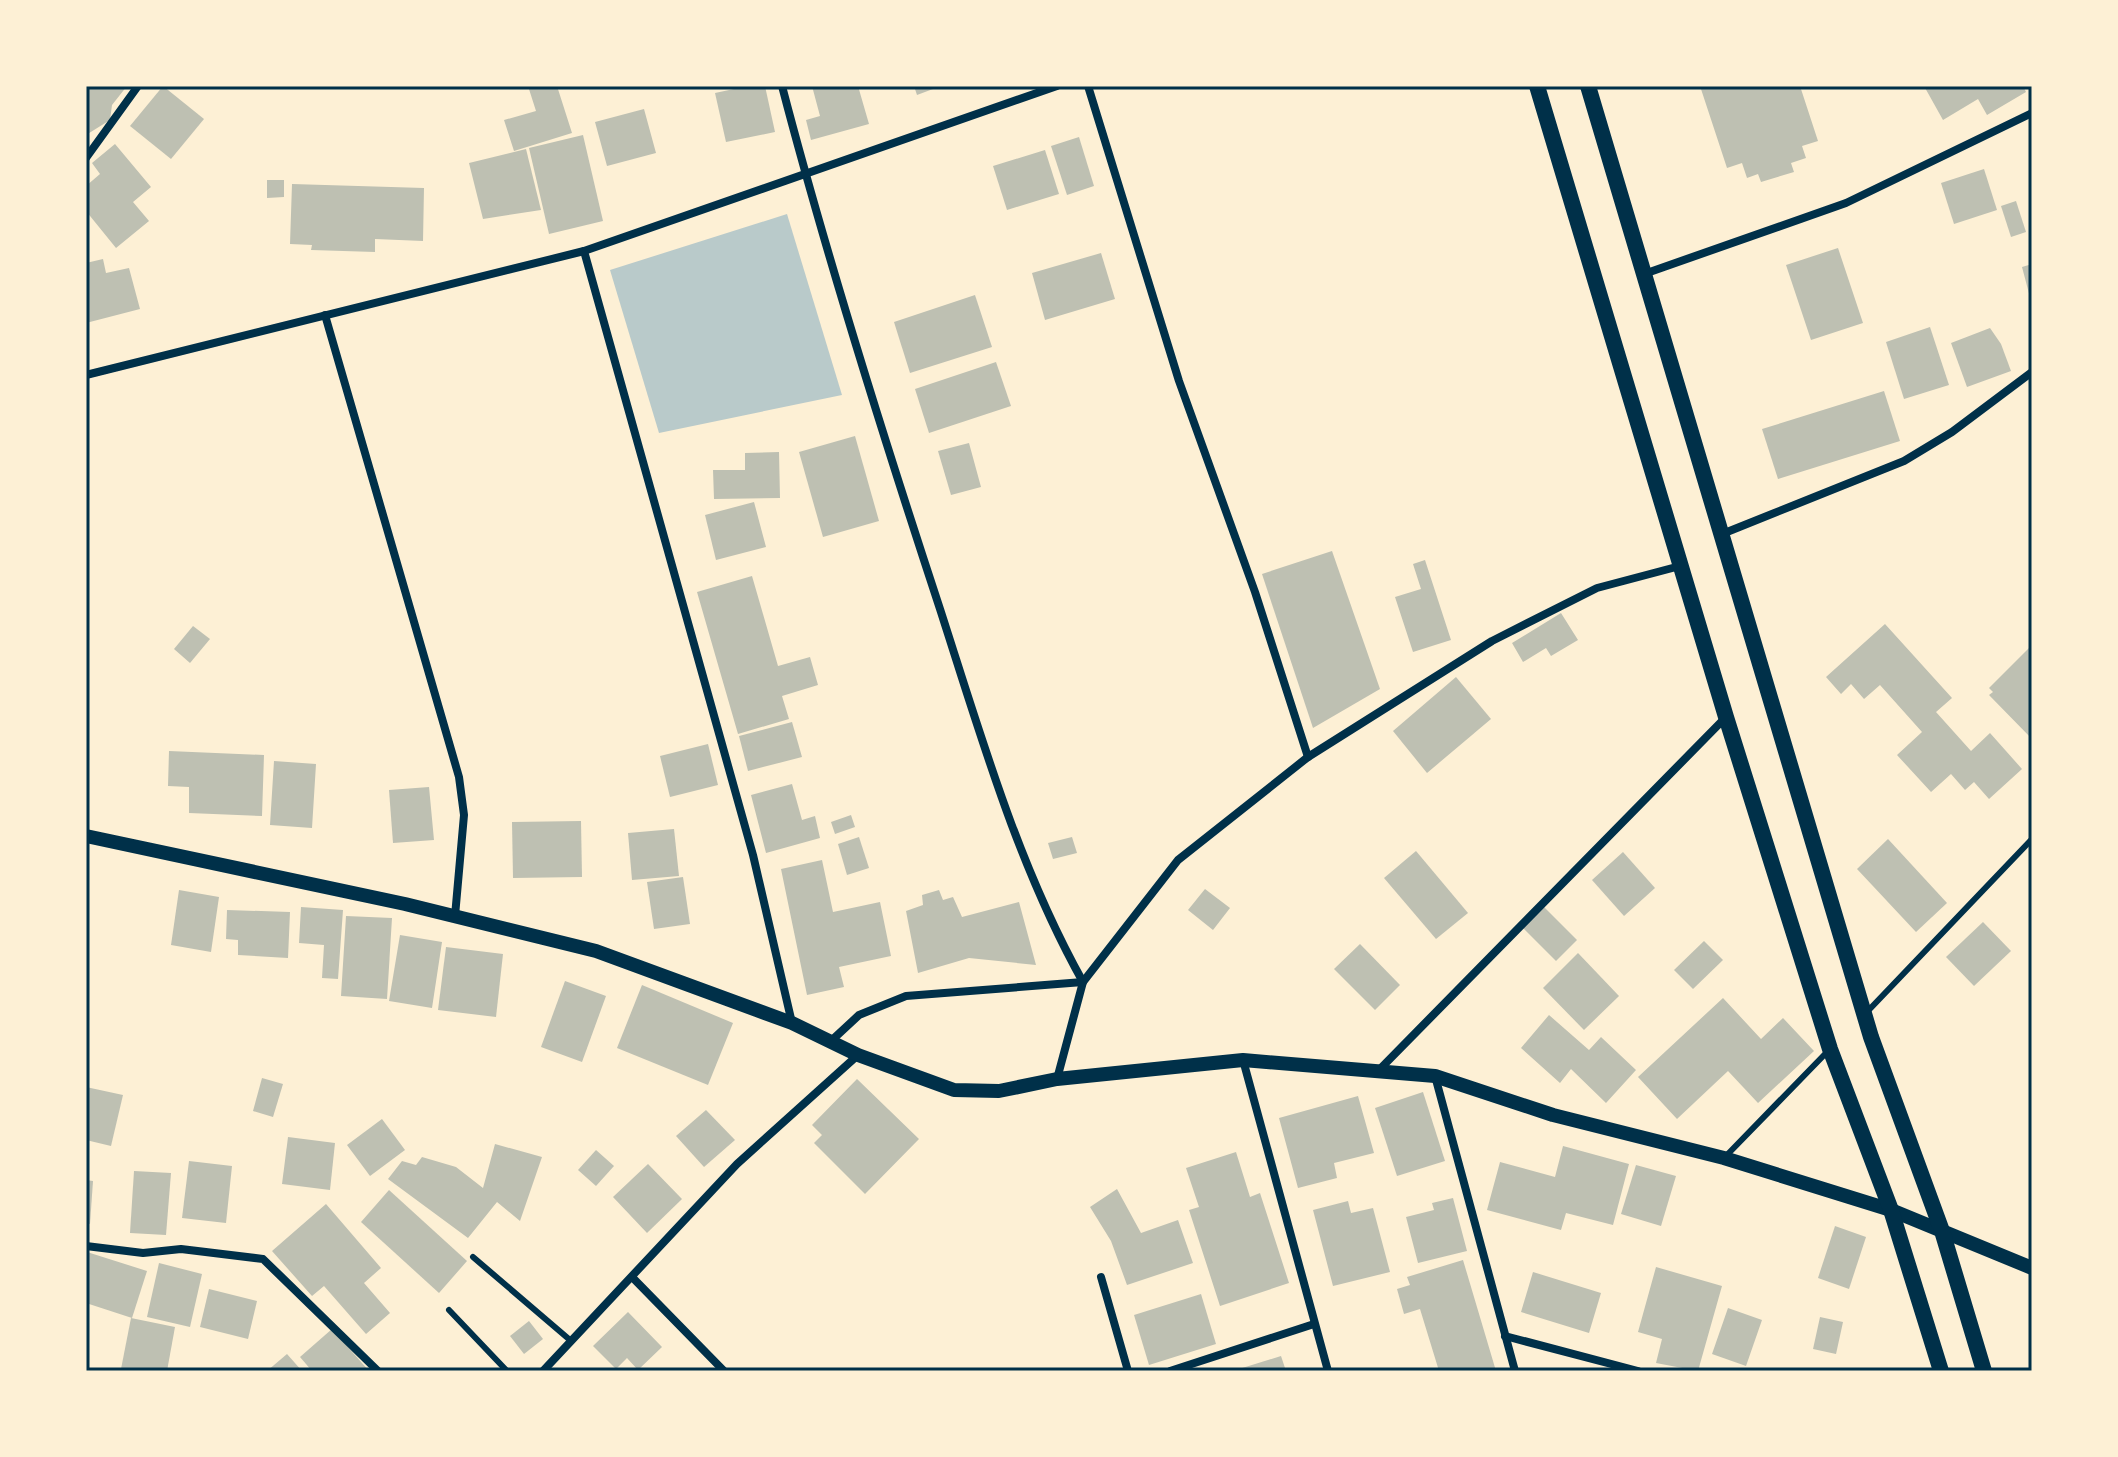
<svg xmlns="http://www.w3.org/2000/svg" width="2118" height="1457" font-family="Mulish,sans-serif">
  <rect width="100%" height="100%" fill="#fdf0d5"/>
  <polygon fill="#b9caca" points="787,214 842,395 659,433 610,270"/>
  <g fill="#bec0b2">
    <polygon points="86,86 127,86 112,105 110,120 86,135"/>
    <polygon points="163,86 204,119 171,159 130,126"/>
    <polygon points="528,86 557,86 572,133 514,151 504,120 536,111"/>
    <polygon points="748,86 765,86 775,132 726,142 715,93"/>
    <polygon points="812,86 858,86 869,124 811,140 806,120 820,116"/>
    <polygon points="914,86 941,86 917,95"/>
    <polygon points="1700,86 1800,86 1818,141 1802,146 1806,158 1791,163 1794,172 1761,182 1758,174 1747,178 1742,163 1727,168"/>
    <polygon points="1924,86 2023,86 2026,92 1987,115 1978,99 1943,120"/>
    <polygon points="644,109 656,153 607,166 595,122"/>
    <polygon points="583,135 603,221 549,234 529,148"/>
    <polygon points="1079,137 1094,186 1067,195 1051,146"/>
    <polygon points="115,144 151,187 133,202 149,221 116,248 86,211 86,186 100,174 92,163"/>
    <polygon points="526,149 541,210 483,219 469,163"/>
    <polygon points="1045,150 1059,194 1007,210 993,166"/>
    <polygon points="1984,169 1997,210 1954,224 1941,183"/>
    <polygon points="267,180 284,180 284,197 267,198"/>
    <polygon points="292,184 424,188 423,241 375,239 375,252 311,250 312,245 290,244"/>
    <polygon points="2016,201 2026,232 2011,237 2001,206"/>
    <polygon points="1838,248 1863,323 1811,340 1786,265"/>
    <polygon points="1101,253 1115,299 1045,320 1032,273"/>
    <polygon points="103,259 106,273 129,268 140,309 86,323 86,263"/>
    <polygon points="2032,264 2032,301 2031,301 2022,267"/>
    <polygon points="975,295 992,347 910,373 894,322"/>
    <polygon points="1930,327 1949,385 1904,399 1886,342"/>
    <polygon points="1990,328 2001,344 2011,371 1967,387 1951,343"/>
    <polygon points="996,362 1011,406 929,433 915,389"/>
    <polygon points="1884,391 1900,441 1778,479 1762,429"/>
    <polygon points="855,436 879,521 823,537 799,452"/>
    <polygon points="969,443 981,487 951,495 938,451"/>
    <polygon points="779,452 780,498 714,499 713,470 745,470 745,453"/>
    <polygon points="754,502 766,547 716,560 705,515"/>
    <polygon points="1332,551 1380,689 1313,728 1262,574"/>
    <polygon points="1425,560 1451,640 1413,652 1395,597 1421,589 1413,564"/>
    <polygon points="752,576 778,666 810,657 818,685 782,696 789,719 738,734 697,592"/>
    <polygon points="1561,613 1578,640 1551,656 1546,648 1523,662 1512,643"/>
    <polygon points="1885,624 1952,698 1936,712 1971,751 1990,733 2022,769 1989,799 1974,782 1965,790 1951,774 1931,792 1897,755 1922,732 1880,685 1864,699 1851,684 1841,694 1826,677"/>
    <polygon points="193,626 210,639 190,663 174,649"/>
    <polygon points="2032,645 2032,739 1989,695 1993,692 1989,688"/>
    <polygon points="1456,677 1491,719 1427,773 1393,731"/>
    <polygon points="792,722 802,757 748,771 739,736"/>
    <polygon points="708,744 718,785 670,797 660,756"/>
    <polygon points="169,751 264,755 262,816 189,813 189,787 168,786"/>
    <polygon points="274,761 316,764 312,828 270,825"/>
    <polygon points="792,784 802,820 815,816 820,838 766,853 751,795"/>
    <polygon points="429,787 434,840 393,843 389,790"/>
    <polygon points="851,815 855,827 835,834 831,822"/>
    <polygon points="581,821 582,877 513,878 512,822"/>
    <polygon points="674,829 679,876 632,880 628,833"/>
    <polygon points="859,837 869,868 847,875 838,844"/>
    <polygon points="1072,837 1077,853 1053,859 1048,843"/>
    <polygon points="1888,839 1947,903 1916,932 1857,869"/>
    <polygon points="1416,851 1468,913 1436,939 1384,878"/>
    <polygon points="1623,852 1655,888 1624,916 1592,880"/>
    <polygon points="822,860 833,912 880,902 891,956 839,967 844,987 807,995 781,869"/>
    <polygon points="683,877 690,924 654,929 647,882"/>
    <polygon points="1205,889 1230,908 1213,930 1188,910"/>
    <polygon points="179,890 219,897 211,952 171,945"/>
    <polygon points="939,890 943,900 953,897 962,917 1019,902 1036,965 969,958 918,973 906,911 923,905 922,895"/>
    <polygon points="301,907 343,910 338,979 322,978 324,945 299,943"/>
    <polygon points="1544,907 1577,940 1556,961 1523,928"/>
    <polygon points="227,910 290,912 288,958 238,955 238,940 226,939"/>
    <polygon points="346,916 392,918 387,999 341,996"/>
    <polygon points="1983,922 2011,951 1974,986 1946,957"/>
    <polygon points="400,935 442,942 432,1008 389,1001"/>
    <polygon points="1704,941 1723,960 1693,989 1674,970"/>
    <polygon points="1360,944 1400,985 1375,1010 1334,969"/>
    <polygon points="446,947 503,954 496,1017 438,1010"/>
    <polygon points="1578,953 1619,996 1584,1030 1543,988"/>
    <polygon points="565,981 606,996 582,1062 541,1047"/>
    <polygon points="642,985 733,1023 708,1085 617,1048"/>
    <polygon points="1723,998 1761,1039 1783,1018 1814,1051 1758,1103 1728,1071 1677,1119 1638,1077"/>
    <polygon points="1549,1015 1589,1050 1601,1037 1636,1070 1606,1103 1571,1069 1560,1083 1521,1048"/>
    <polygon points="262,1078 283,1084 273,1117 253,1111"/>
    <polygon points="857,1079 919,1139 865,1194 814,1143 822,1135 812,1125"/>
    <polygon points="86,1087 123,1095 111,1146 86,1140"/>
    <polygon points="1423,1092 1445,1161 1397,1176 1375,1108"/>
    <polygon points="1358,1096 1374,1153 1334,1163 1337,1178 1298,1188 1279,1118"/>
    <polygon points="706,1110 735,1140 704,1167 676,1136"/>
    <polygon points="382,1119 405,1150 370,1176 347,1145"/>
    <polygon points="288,1137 335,1143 330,1190 282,1184"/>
    <polygon points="495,1144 542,1157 520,1221 497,1202 468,1238 388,1179 402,1161 416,1165 422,1157 456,1167 483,1188"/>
    <polygon points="1563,1146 1629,1164 1613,1225 1566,1213 1561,1230 1487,1210 1500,1162 1555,1177"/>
    <polygon points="596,1150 614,1166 596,1186 578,1170"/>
    <polygon points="1236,1152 1250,1197 1260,1193 1289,1283 1220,1306 1189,1210 1199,1207 1186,1168"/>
    <polygon points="189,1161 232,1166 226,1223 182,1218"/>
    <polygon points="648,1164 682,1199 647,1233 613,1197"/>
    <polygon points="1636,1165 1676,1176 1661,1226 1621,1214"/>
    <polygon points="134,1171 171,1173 166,1235 130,1233"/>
    <polygon points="86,1180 93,1181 90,1224 86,1223"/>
    <polygon points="1117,1189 1141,1233 1178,1220 1193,1263 1127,1285 1111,1241 1090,1207"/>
    <polygon points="389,1190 467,1261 439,1293 361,1222"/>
    <polygon points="1453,1198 1467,1251 1418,1263 1406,1217 1434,1210 1432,1203"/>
    <polygon points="1348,1201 1351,1213 1373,1208 1390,1272 1333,1286 1313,1210"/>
    <polygon points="326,1204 381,1268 364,1283 390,1313 366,1334 324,1286 312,1296 272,1251"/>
    <polygon points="1835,1226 1866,1237 1849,1289 1818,1278"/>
    <polygon points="87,1252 147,1271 132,1318 86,1303"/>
    <polygon points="1463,1260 1496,1371 1439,1371 1420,1309 1404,1314 1397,1289 1410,1285 1407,1277"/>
    <polygon points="159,1263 202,1274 190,1327 147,1317"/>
    <polygon points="1656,1267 1722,1286 1698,1371 1656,1363 1662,1339 1638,1332"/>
    <polygon points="1533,1272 1601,1293 1589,1333 1521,1312"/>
    <polygon points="209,1289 257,1301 248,1339 200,1327"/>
    <polygon points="1201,1294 1216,1344 1149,1365 1134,1315"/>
    <polygon points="1728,1308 1762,1320 1746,1366 1712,1354"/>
    <polygon points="628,1312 662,1347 638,1370 627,1358 616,1369 593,1346"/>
    <polygon points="1820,1317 1843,1322 1836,1354 1813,1349"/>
    <polygon points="131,1318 175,1327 167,1371 121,1369"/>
    <polygon points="529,1321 543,1339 524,1354 510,1336"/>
    <polygon points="332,1329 369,1371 312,1371 300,1357"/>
    <polygon points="287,1354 302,1371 267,1371"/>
    <polygon points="1281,1356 1286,1371 1240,1371 1239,1369"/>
  </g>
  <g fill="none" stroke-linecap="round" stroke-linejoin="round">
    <g stroke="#003049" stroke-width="6">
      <polyline points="1866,1013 2032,839"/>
      <polyline points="1724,1158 1828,1051"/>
      <polyline points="473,1257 570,1340"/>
      <polyline points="449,1310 507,1371"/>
    </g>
    <g stroke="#003049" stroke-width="8">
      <path d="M782 86C828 262 883 436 940 609 981 736 1018 866 1083 982L1057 1079"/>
      <polyline points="1088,86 1179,381 1255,592 1308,757"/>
      <polyline points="86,158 138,86"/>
      <polyline points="584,251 753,855 792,1023"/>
      <polyline points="1644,274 1846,203 2032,113"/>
      <polyline points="325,315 459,777 464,815 455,916"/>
      <polyline points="86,375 584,251 1057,86"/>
      <polyline points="1722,534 1904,461 1952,432 2032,372"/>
      <polyline points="831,1041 859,1015 906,996 1083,982 1178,860 1308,757 1492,641 1597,588 1680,566"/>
      <polyline points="1243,1060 1328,1371"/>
      <polyline points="1380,1069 1726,717"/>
      <polyline points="1435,1076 1515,1371"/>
      <polyline points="86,1246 143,1253 181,1249 263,1259 378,1371"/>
      <polyline points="632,1277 724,1371"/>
      <polyline points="1101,1277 1128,1371"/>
      <polyline points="1505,1336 1638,1371"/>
      <polyline points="543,1371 737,1164 858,1055"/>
      <polyline points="1170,1371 1314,1324"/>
    </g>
    <polyline stroke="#003049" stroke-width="14" points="86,836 405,904 596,951 792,1023 858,1055 954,1090 999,1091 1057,1079 1243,1060 1435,1076 1553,1115 1724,1158 1891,1210 2032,1268"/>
    <g stroke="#003049" stroke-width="16">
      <polyline points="1537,86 1726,717 1830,1049 1891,1210 1941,1371"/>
      <polyline points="1588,86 1871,1037 1942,1231 1984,1371"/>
    </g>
  </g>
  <rect width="2118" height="1457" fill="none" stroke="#fdf0d5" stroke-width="176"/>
  <rect x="88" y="88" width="1942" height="1281" fill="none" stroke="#003049" stroke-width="3"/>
</svg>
